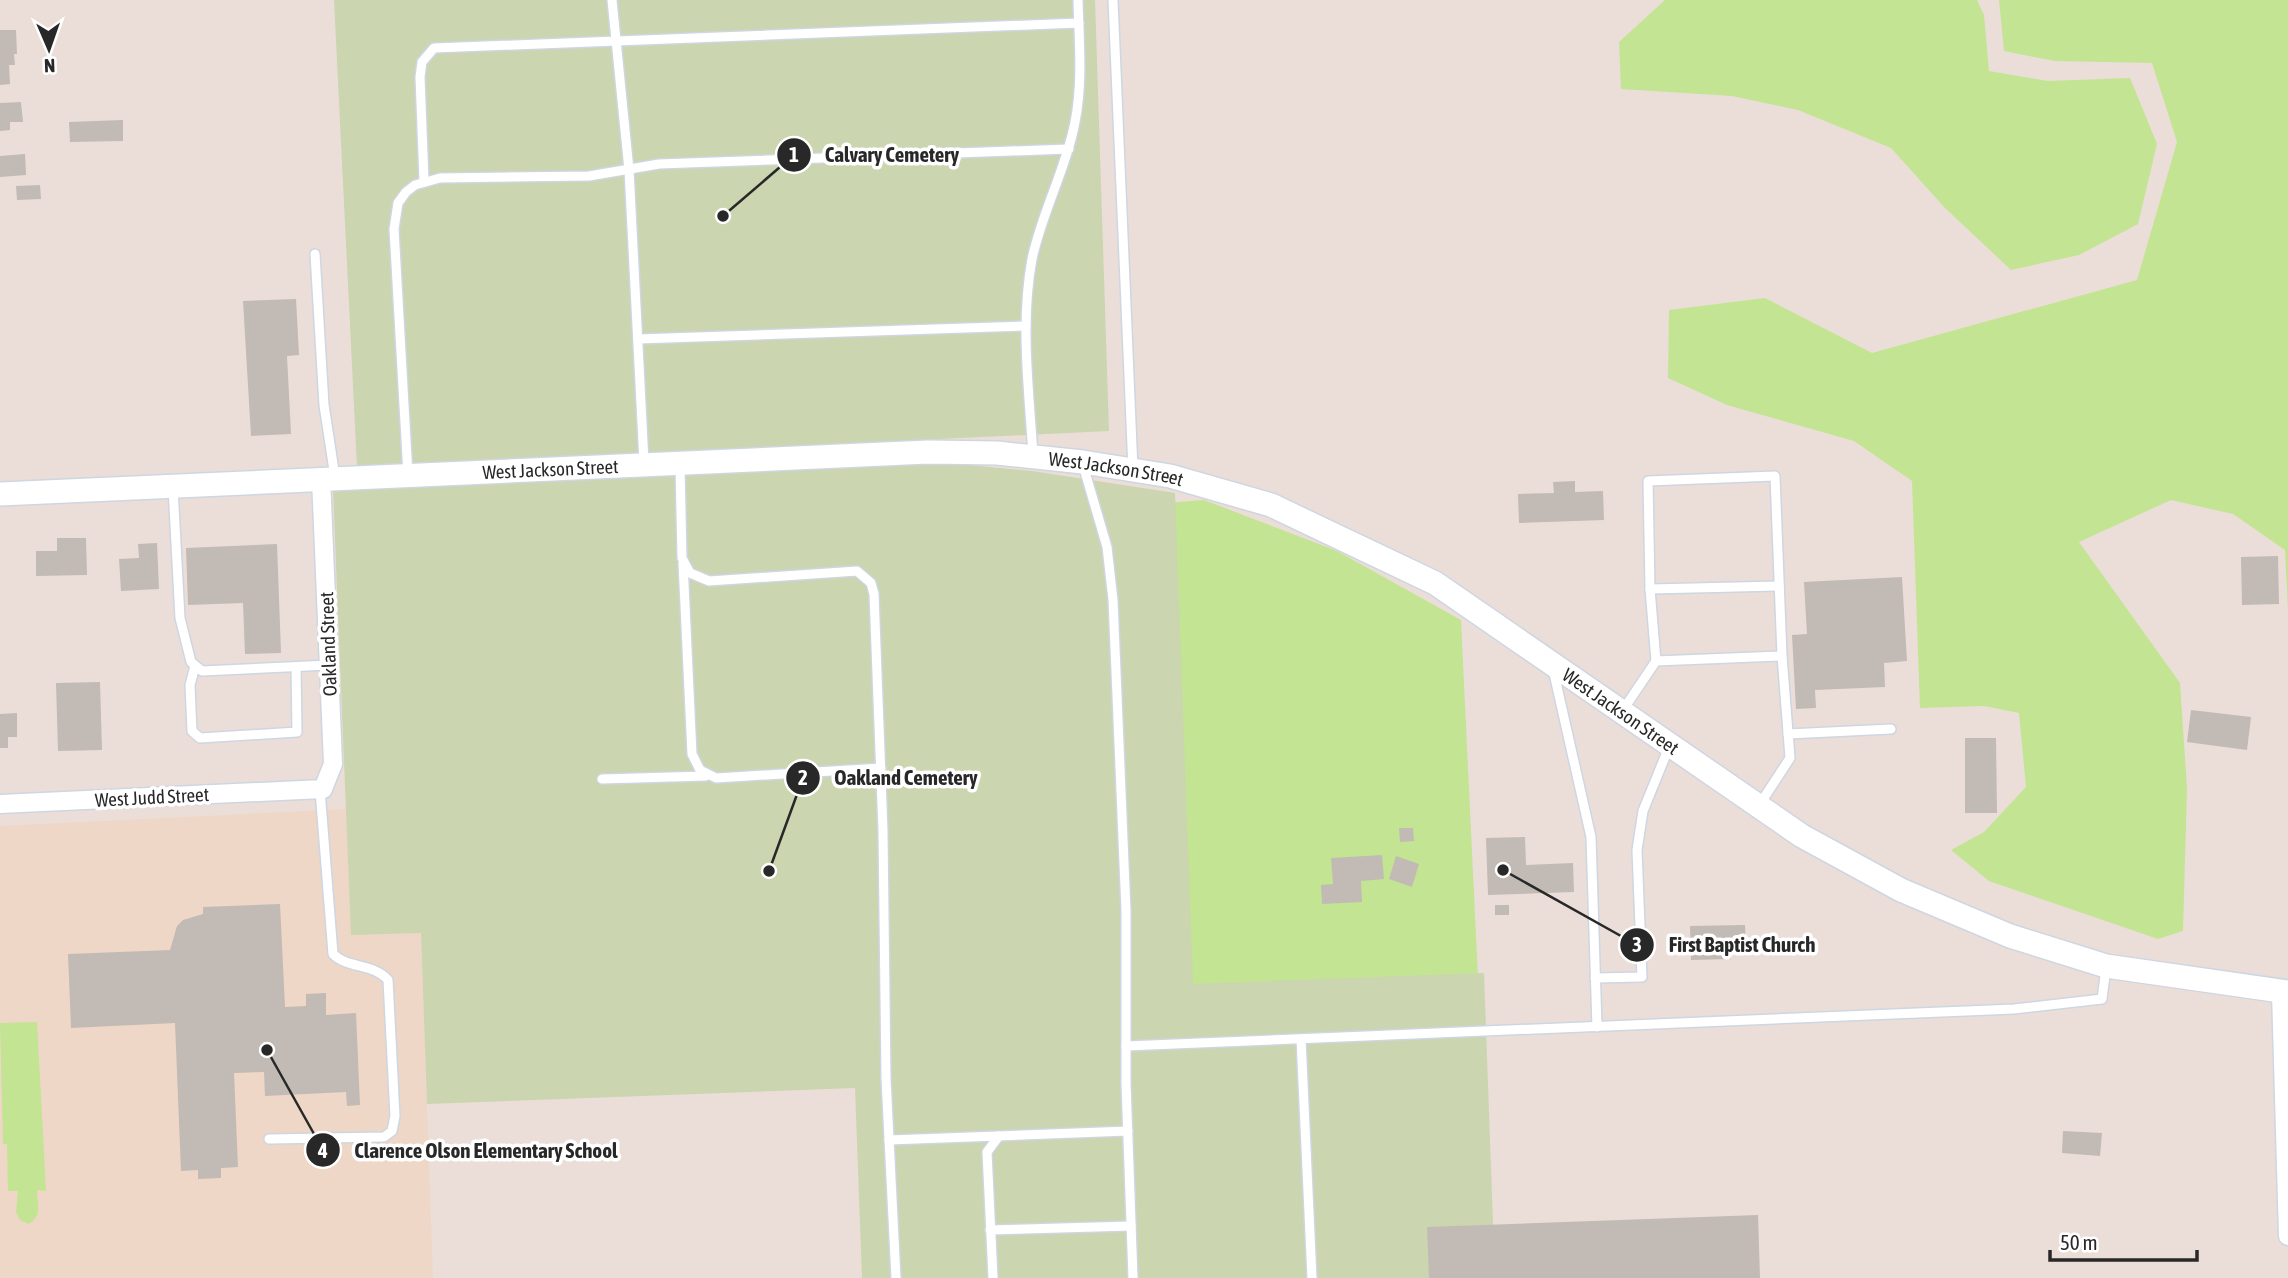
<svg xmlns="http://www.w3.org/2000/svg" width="2288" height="1278" font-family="'Asap Condensed',sans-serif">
  <rect width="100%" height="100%" fill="#ebded8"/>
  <polygon fill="#eed7c6" points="346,809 351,934 421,933 433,1278 0,1278 0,826"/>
  <g fill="#c3e492">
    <polygon points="1665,0 1977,0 1984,15 1989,71 2048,81 2130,78 2157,144 2138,224 2079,255 2011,270 1945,208 1891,148 1798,110 1732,96 1621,89 1619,42"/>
    <polygon points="1999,0 2288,0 2288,610 2285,550 2233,514 2171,500 2079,542 2180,683 2187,788 2183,931 2158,939 1989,881 1951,850 1984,832 2026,787 2019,713 1984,706 1920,708 1912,481 1854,441 1727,405 1668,378 1669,310 1765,298 1872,353 2137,280 2177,142 2152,63 2055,61 2004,51"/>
    <polygon points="1204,500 1337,551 1461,620 1480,1020 1133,1034 1141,505"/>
    <path d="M37 1022 46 1191 37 1190C37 1205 43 1215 29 1224L20 1220 16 1212 18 1191H8L7 1144H3L0 1023Z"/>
  </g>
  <g fill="#cbd5af">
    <polygon points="334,0 1095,0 1109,431 357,467"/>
    <polygon points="927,461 1032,471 1175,493 1193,984 1484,973 1495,1278 862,1278 855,1088 427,1104 421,933 351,935 333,489"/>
  </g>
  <g fill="#c2bab4">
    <polygon points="0,30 16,30 17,54 14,54 15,65 9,65 10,84 0,85"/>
    <polygon points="21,102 23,122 10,122 10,130 0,131 0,103"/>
    <polygon points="123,120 123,141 70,142 69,122"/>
    <polygon points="25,154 26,175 0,177 0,156"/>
    <polygon points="40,185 41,199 17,200 16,186"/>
    <polygon points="296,299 299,355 287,356 291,434 251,436 243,301"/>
    <polygon points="1575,481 1575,492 1603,491 1604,520 1519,523 1518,494 1554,493 1553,482"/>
    <polygon points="57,538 86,538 87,575 36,576 36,551 57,551"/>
    <polygon points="157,543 159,589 121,591 119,559 139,558 138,544"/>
    <polygon points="277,544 281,653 245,654 243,603 188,605 186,548"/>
    <polygon points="2278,556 2279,604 2242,605 2241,557"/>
    <polygon points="1902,577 1907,661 1884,663 1885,687 1815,690 1816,708 1796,709 1792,635 1807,634 1804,582"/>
    <polygon points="100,682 102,750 58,751 56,683"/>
    <polygon points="2191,710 2251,717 2247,750 2187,742"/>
    <polygon points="17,713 17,737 8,737 8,748 0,748 0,714"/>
    <polygon points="1965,738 1996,738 1997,813 1965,813"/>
    <polygon points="1399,828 1413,828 1414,841 1400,842"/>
    <polygon points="1525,837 1526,865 1573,863 1574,892 1488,895 1486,838"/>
    <polygon points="1382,855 1384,879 1361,881 1362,902 1322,904 1321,885 1333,884 1331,858"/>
    <polygon points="1396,856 1419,864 1412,887 1389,879"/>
    <polygon points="280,904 285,1007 306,1006 306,994 326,993 326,1015 356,1013 360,1105 347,1106 346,1092 265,1096 264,1072 234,1073 238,1167 221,1168 221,1178 198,1179 198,1170 181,1171 175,1023 71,1028 68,954 170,950 177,926 183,920 203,914 203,907"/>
    <rect x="1495" y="905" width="14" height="10"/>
    <polygon points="1745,925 1746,949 1731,949 1731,959 1691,960 1690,926"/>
    <polygon points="2063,1131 2102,1133 2100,1156 2062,1153"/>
    <polygon points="1758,1215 1760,1278 1429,1278 1427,1227"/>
  </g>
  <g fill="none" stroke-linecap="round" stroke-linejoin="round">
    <g stroke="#ced6e2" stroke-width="12">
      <g id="service">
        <polyline points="612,0 629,170 644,462"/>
        <polyline points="1113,0 1133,470"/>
        <polyline points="424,181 420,77 422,62 434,48 1079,23"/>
        <polyline points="315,254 324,405 335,477"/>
        <polyline points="638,339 1025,326"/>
        <path d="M1033 455C1029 390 1020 324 1032 259 1042 212 1066 169 1075 122 1083 82 1079 41 1078 0"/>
        <polyline points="680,465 682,558 690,573 709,581 857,571 871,583 874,594 883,831 886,1079 896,1278"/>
        <polyline points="1083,465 1107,547 1113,600 1126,911 1126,1084 1133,1278"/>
        <polyline points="408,475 394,229 398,203 406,192 415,185 440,178 589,176 659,164 1069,149"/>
        <polyline points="173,488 180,618 191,662 202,671 329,665"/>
        <polyline points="683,563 692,754 700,770 716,778 881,768"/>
        <polyline points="1650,589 1779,586"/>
        <polyline points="1656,661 1650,589 1648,481 1775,476 1782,656"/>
        <polyline points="195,666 190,685 192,731 200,738 297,732 296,667"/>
        <polyline points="1553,669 1591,837 1597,1027"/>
        <polyline points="1623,710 1656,661 1782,656 1790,758 1760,804"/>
        <polyline points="1788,734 1891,729"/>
        <polyline points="602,779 706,776"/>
        <polyline points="1595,978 1642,977 1637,850 1643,811 1669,747"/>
        <polyline points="1301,1039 1312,1278"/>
        <polyline points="1126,1046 2014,1009 2102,999 2106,968"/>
        <path d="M269 1139 384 1137 392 1131 395 1116 388 980C373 963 348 969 333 954L320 790"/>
        <polyline points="889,1140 1128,1131"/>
        <polyline points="990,1230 1131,1226"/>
        <polyline points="993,1278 987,1152 999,1136"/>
      </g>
    </g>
    <g stroke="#ced6e2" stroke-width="21">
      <g id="minor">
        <polyline points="0,804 323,789 333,764 321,478"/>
        <polyline points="2281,992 2288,1236"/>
      </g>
    </g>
    <g stroke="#ced6e2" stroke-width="26">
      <g id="tertiary">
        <path id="s1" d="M0 494 928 452 997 453 1083 462 1170 476 1271 505 1435 583 1802 836 1901 890 2010 936 2106 966 2288 992"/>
      </g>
    </g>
    <use href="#service" stroke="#fff" stroke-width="9"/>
    <use href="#minor" stroke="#fff" stroke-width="18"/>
    <use href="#tertiary" stroke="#fff" stroke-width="23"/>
  </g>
  <g text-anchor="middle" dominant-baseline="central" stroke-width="7" stroke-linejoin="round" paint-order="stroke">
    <g font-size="19" fill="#282828" stroke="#fff">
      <text stroke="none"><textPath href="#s1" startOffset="551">West Jackson Street</textPath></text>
      <text stroke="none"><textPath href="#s1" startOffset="1118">West Jackson Street</textPath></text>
      <text transform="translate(328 644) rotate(-92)">Oakland Street</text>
      <text stroke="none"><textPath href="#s1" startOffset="1685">West Jackson Street</textPath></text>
      <text transform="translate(152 797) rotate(-3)">West Judd Street</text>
    </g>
  </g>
  <path fill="none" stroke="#282828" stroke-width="2.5" d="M723 216L794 155M769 871L803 778M1503 870L1637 945M267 1050L323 1150"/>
  <g fill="#282828" stroke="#fff" stroke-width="2.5">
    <circle cx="723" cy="216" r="7"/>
    <circle cx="769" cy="871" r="7"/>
    <circle cx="1503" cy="870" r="7"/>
    <circle cx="267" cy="1050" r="7"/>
    <circle cx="794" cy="155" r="18"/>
    <circle cx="803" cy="778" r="18"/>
    <circle cx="1637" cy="945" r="18"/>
    <circle cx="323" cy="1150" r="18"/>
  </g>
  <g font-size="21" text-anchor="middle" font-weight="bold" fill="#fff">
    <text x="794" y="162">1</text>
    <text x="803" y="785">2</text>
    <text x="1637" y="952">3</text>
    <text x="323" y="1158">4</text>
  </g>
  <g font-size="21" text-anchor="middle" font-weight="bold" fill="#282828" stroke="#fff" stroke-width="7" stroke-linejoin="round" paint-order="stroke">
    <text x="892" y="162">Calvary Cemetery</text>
    <text x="906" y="785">Oakland Cemetery</text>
    <text x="1742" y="952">First Baptist Church</text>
    <text x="486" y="1158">Clarence Olson Elementary School</text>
  </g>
  <g transform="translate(49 49) rotate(178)" stroke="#ffffff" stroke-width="5" paint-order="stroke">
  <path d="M0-5L12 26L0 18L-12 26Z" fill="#282828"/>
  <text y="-10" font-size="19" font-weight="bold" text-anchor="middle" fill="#282828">N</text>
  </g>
  <path d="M2050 1250v10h147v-10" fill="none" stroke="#282828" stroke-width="3.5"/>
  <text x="2060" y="1250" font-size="21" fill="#282828" stroke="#ffffff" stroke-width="5" paint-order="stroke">50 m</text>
</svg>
